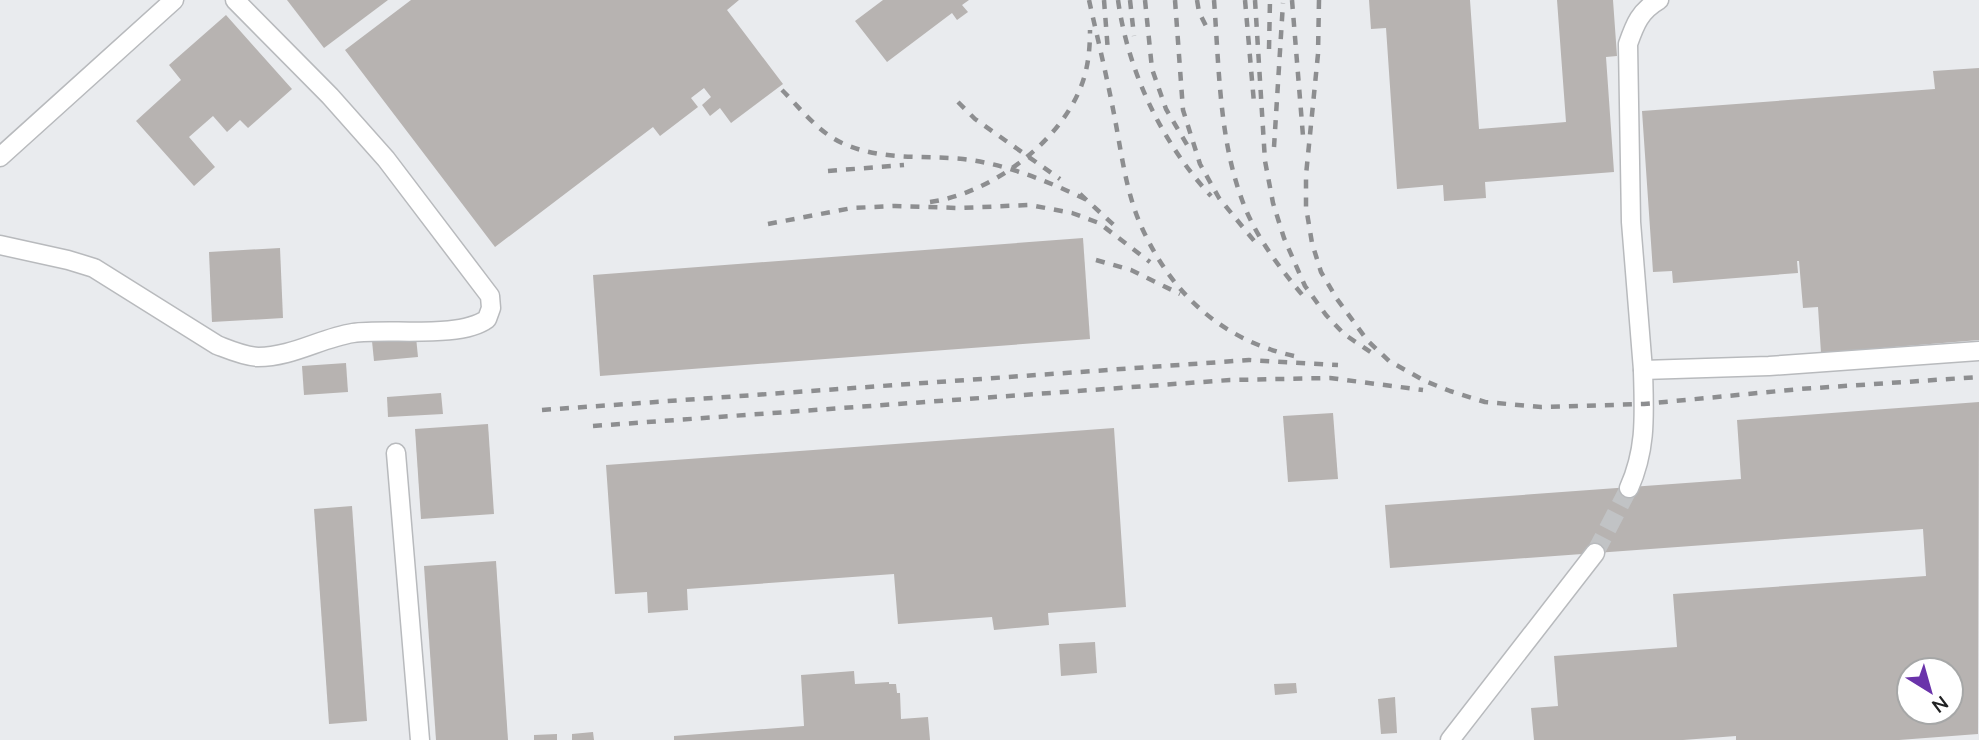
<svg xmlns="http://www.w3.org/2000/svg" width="1979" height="740" font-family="'Nunito Sans',sans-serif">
  <rect width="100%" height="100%" fill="#e9ebee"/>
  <g fill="#b7b3b1" fill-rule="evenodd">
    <polygon points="287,0 388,0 324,48"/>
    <polygon points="411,0 739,0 727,10 783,84 731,123 720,108 710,116 702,105 711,97 704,88 691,98 698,107 660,136 653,127 495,247 345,50"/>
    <polygon points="883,0 969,0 962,5 968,12 957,20 952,13 887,62 855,21"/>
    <polygon points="1369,0 1470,0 1479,129 1566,122 1557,0 1613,0 1617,56 1606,57 1614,172 1485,182 1486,198 1444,201 1443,185 1397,189 1386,28 1371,29"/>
    <polygon points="226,15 292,89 248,128 240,120 227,132 213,116 189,137 215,167 194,186 136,121 181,80 169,65"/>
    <polygon points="1979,68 1979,340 1821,353 1818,307 1803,308 1799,261 1797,261 1798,273 1673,283 1672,271 1653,272 1642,111 1935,89 1933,71"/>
    <polygon points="1083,238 1090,339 600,376 593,275"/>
    <polygon points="280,248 283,318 212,322 209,252"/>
    <polygon points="416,337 418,357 374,361 372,341"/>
    <polygon points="346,363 348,392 304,395 302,366"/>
    <polygon points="441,393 443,414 388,417 387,397"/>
    <path d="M1979 402 1978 734 1899 740H1736V736L1683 740H1534L1531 708 1558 706 1554 656 1677 647 1673 594 1926 576 1923 529 1390 568 1385 505 1741 479 1737 420ZM1909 670H1951V712H1909Z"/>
    <polygon points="1333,413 1338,479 1288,482 1283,416"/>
    <polygon points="488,424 494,514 421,519 415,429"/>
    <polygon points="1114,428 1126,607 1048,613 1049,625 994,630 992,617 898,624 894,574 687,589 688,610 648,613 647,592 615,594 606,465"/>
    <polygon points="352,506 367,721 329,724 314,509"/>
    <polygon points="496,561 508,740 436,740 424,566"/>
    <polygon points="1095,642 1097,673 1061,676 1059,644"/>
    <polygon points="854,671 855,684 889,682 889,684 896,684 897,693 900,693 901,719 928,717 930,740 674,740 674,736 804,726 801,675"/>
    <polygon points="1296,683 1297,693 1275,695 1274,684"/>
    <polygon points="1395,697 1397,733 1381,734 1378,699"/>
    <polygon points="593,732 594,740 572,740 572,734"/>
    <polygon points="557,734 557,740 534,740 534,735"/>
  </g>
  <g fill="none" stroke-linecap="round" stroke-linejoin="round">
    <polyline stroke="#c1c3c5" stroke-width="18" stroke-dasharray="18 9" stroke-linecap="butt" points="1595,553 1629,488"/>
    <g stroke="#b8babd" stroke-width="21">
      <g id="minor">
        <polyline points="0,157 174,0"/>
        <path d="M0 245 68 260 94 268 217 345C230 350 243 356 258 357 292 357 321 338 353 333 389 328 460 339 487 319L491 308 490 296 386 159 330 96 235 0"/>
        <path d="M1643 370 1631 222 1628 44C1635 24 1640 11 1659 0"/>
        <polyline points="396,453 420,740"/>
        <path d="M1629 488C1647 448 1644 413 1643 370L1769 366 1979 351"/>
        <polyline points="1450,740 1595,553"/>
      </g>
    </g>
    <use href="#minor" stroke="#fff" stroke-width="18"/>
    <g stroke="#8d8e90" stroke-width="4.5" stroke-dasharray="9 9" stroke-linecap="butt">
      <path d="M1089 0C1097 36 1106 73 1113 109 1121 148 1125 191 1142 228 1172 294 1222 340 1294 356"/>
      <polyline points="1104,0 1108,52"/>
      <path d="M1118 0C1128 72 1162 143 1211 196"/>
      <polyline points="1130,0 1134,36"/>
      <polyline points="1145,0 1152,69 1166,109 1189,148"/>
      <polyline points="1175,0 1183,110 1200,164 1219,198 1255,242"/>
      <polyline points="1197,0 1199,12 1209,32"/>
      <path d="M1214 0C1219 65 1219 136 1241 197 1254 235 1279 267 1304 297"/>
      <polyline points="1245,0 1254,103"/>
      <polyline points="1255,0 1265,161 1273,203 1284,238 1305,286 1326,315 1344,334 1372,353"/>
      <polyline points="1292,0 1303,136"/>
      <polyline points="1319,0 1318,54 1306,175 1306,207 1312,243 1321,272 1337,299 1367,340 1389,361 1425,381 1450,391 1485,402 1541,407 1644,404 1800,389 1979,377"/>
      <polyline points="1269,49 1270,0"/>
      <path d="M782 90C800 108 818 132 842 143 881 161 921 155 963 159 1006 164 1047 181 1085 199"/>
      <polyline points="958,102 975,119 1060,179"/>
      <polyline points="1274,147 1283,3"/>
      <polyline points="828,171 904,165"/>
      <polyline points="1080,194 1116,227"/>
      <path d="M930 202C989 194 1057 145 1080 89 1088 70 1090 50 1090 30"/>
      <polyline points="768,224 852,208 895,206 959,208 1030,205 1072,213 1099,223 1150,262"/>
      <polyline points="1096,260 1131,270 1180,294"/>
      <polyline points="542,410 1249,360 1338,365"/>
      <polyline points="593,426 1230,380 1330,378 1423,390"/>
    </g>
  </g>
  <g transform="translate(1930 691) rotate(143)"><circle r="33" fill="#ffffff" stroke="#a6a7a7" stroke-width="2"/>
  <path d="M0-5L12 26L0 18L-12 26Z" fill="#6a33aa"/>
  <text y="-10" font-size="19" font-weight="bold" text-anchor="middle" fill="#212223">N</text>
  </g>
</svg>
